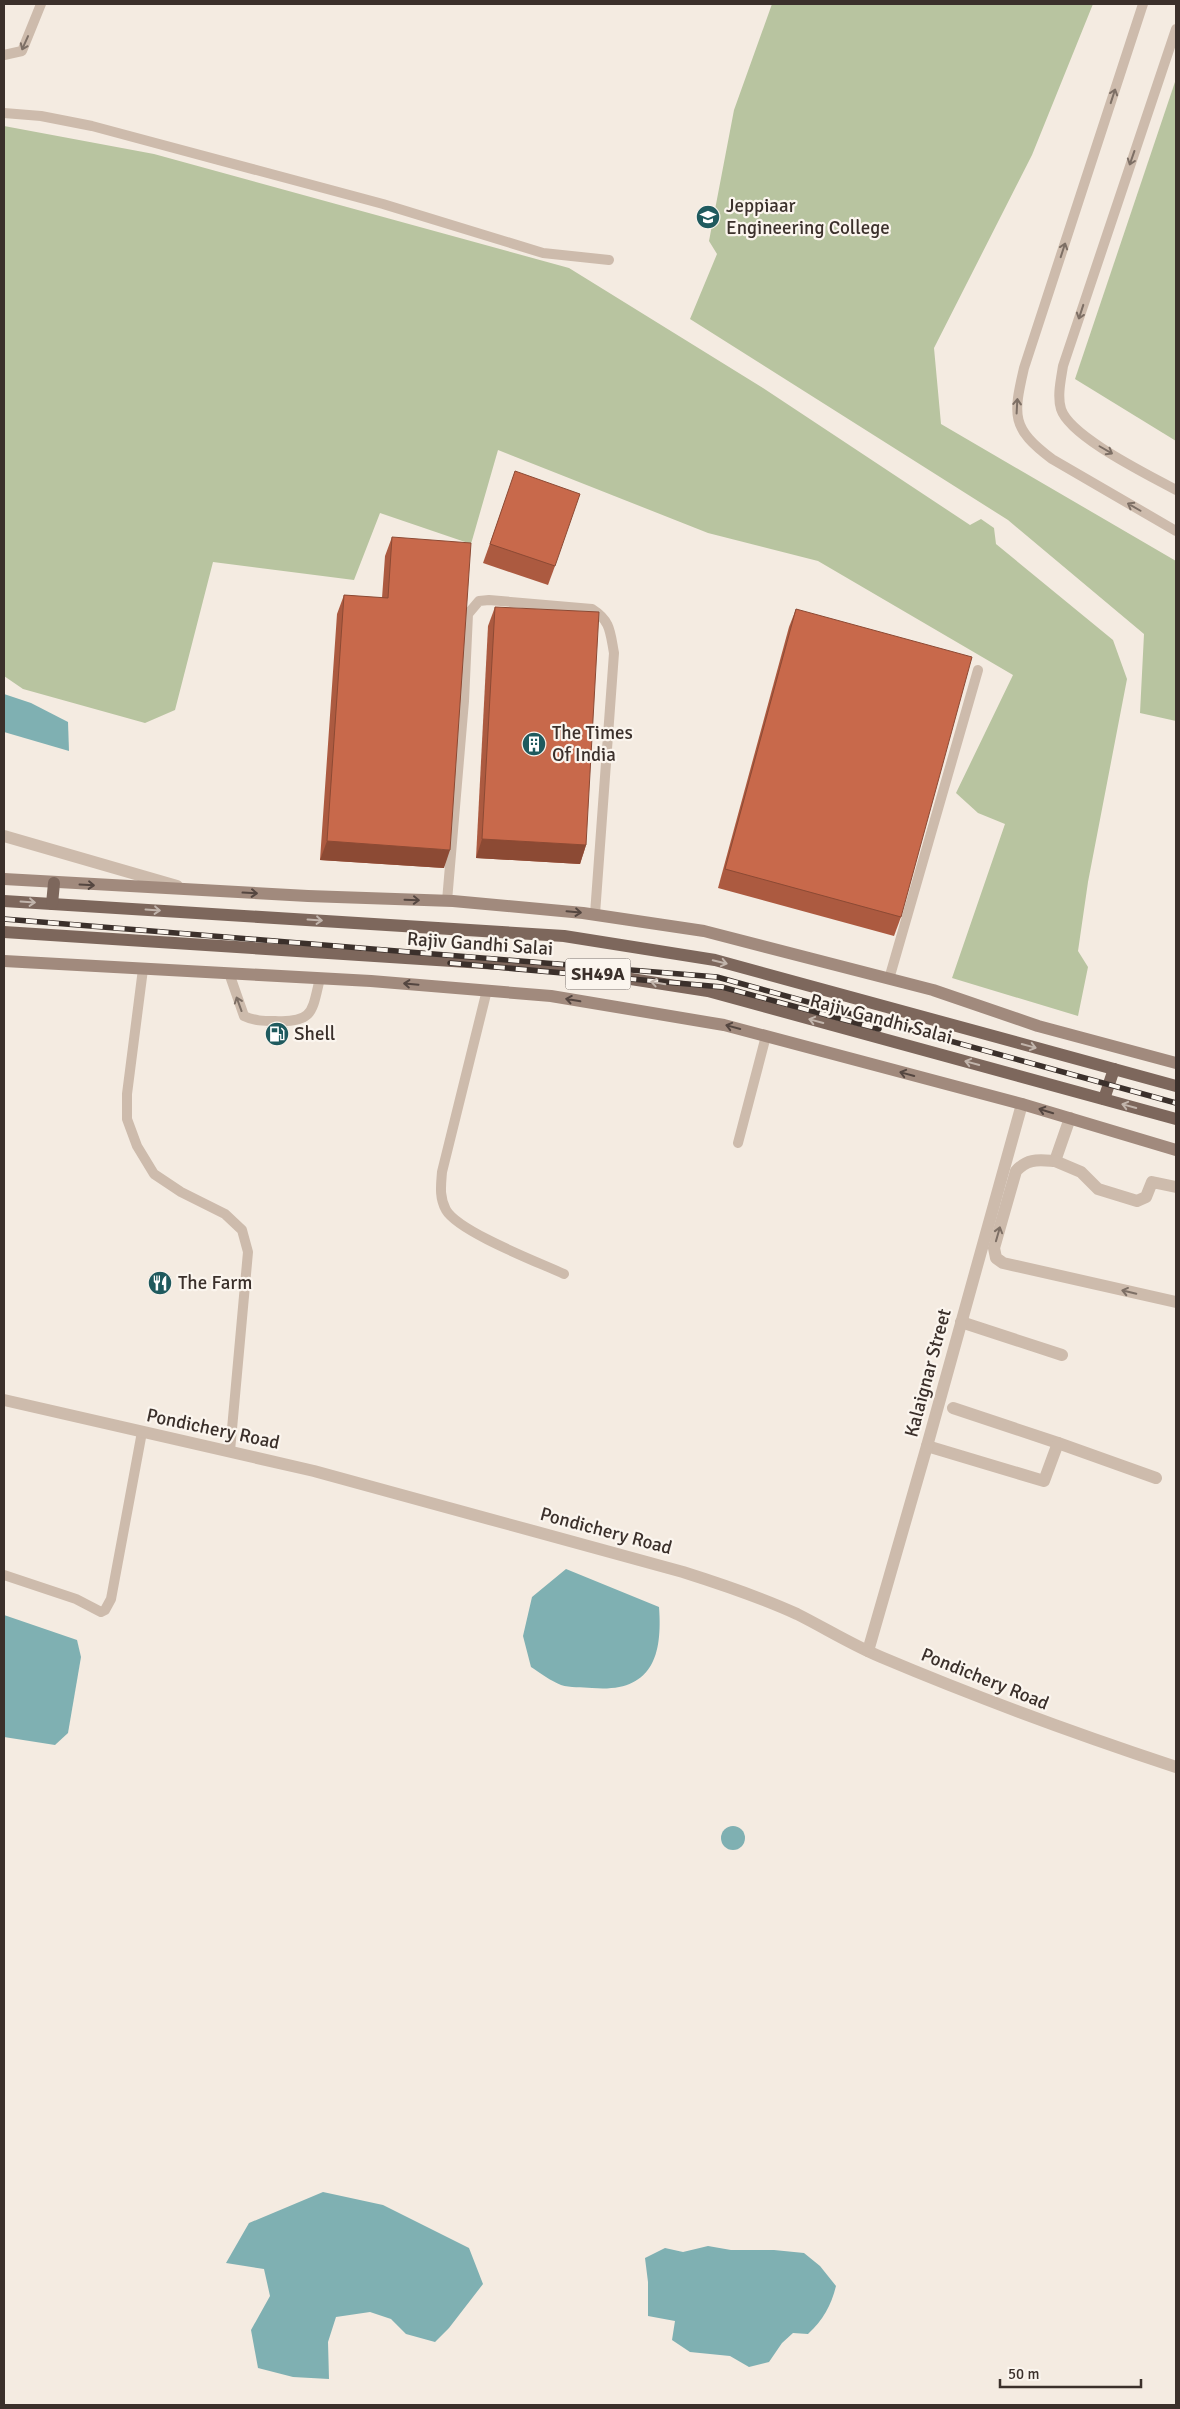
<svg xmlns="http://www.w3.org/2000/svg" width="1180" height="2409" font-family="Signika,sans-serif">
  <rect width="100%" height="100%" fill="#f4ebe1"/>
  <g fill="#b8c4a0">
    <polygon points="772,4 1093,4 1032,155 934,348 941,424 1176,561 1176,721 1140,713 1144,634 1008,520 690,319 717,254 709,241 734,110"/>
    <polygon points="1176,79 1176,441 1075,379"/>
    <polygon points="4,126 154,154 569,268 763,388 970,525 981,519 994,528 996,544 1113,640 1127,679 1088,882 1078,951 1088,967 1078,1016 952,978 1005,824 978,813 956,793 1013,675 818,561 708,533 498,450 471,544 380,513 354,580 213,562 175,710 145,723 23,689 4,676"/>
  </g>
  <g fill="#7fb0b2">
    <polygon points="4,694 31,703 68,722 69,751 4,732"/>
    <path d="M566 1569 659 1607C663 1659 650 1693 592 1688 582 1687 570 1688 561 1685 551 1681 540 1673 531 1667L523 1636 532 1597Z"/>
    <polygon points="4,1615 77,1640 81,1657 68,1733 55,1745 4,1737"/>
    <circle cx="733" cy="1838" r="12"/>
    <polygon points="323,2192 383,2205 469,2248 483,2284 449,2328 435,2342 406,2334 391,2319 370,2312 336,2317 328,2342 329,2379 293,2377 258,2368 251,2330 270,2296 264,2269 226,2263 249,2223"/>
    <path d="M708 2246 731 2250H774L804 2253 820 2266 836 2286C831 2306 823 2320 808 2334L793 2333 782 2343 769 2362 749 2367 730 2356 690 2352 672 2340 675 2321 648 2316V2282L645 2258 665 2248 683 2252Z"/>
  </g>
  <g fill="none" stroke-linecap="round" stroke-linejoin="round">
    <g stroke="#cdbbac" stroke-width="10">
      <path d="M1143 4 1024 368C1013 416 1011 428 1052 459L1176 531"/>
      <path d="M1176 29 1063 366C1061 379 1057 396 1061 409 1070 437 1149 475 1176 490"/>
      <polyline points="4,55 22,51 41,4"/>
      <polyline points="4,113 41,116 92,126 383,204 543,253 609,260"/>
      <path d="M447 901 464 701 468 614 479 601 489 600 592 609C611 621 610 632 614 653L595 914"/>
      <polyline points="143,969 127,1094 127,1119 137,1146 154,1174 181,1192 225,1214 242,1230 248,1252 230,1451"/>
      <path d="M229 973 244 1016C254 1021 264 1021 275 1021 314 1023 312 1011 320 978"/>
      <polyline points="889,979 978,670"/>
      <path d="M487 990 442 1172C441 1185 439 1197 446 1210 459 1232 538 1262 564 1274"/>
      <polyline points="738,1143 766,1036"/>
      <polyline points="4,1575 76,1599 101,1612 105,1610 111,1599 142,1432"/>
    </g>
    <g stroke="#cdbbac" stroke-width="12">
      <polyline points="4,836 177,886"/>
      <path d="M1070 1118 1055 1161C1038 1160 1028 1158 1016 1171L994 1248 996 1258 1003 1263 1176 1302"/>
      <polyline points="1055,1161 1081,1172 1098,1189 1137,1201 1146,1197 1152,1182 1176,1187"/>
      <polyline points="961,1322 1062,1355"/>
      <path d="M4 1400 314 1471 683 1572C721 1584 760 1597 797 1614 825 1628 852 1645 881 1657 978 1698 1076 1734 1176 1767"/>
      <polyline points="953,1408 1058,1443"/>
      <polyline points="927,1446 1044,1481 1058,1443 1156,1478"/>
      <polyline points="868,1651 927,1446 1022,1104"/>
    </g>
    <g stroke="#a18a7d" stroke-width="12">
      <polyline points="4,879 308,896 453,901 583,913 704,931 933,990 1038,1026 1176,1063"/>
      <polyline points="4,961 371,981 551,996 724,1025 1022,1104 1176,1150"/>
    </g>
    <g stroke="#7d675c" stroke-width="12">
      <polyline points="4,901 564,936 715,960 1176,1086"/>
      <polyline points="52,904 54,883"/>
      <polyline points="4,932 560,968 708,991 1176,1119"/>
      <polyline points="1104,1099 1114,1069"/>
    </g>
    <g stroke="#3b302b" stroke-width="5.5">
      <g id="rail">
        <polyline points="4,919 717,977 1176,1103"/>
        <polyline points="450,963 722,987 879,1029"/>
      </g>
    </g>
    <use href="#rail" stroke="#fbf5ee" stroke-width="4" stroke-dasharray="11" stroke-linecap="butt"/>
  </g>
  <g fill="#ac5a40">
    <polygon points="509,490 555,566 548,585 483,563"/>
    <polygon points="392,537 444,868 320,860 337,614 344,595 382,598 385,556"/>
    <polygon points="495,607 586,845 580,864 476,858 488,626"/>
    <polygon points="796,609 901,917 894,936 718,888 789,627"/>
  </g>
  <g fill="#8c4a34">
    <polygon points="482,839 586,845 580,864 476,858"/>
    <polygon points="327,841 450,850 444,868 320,860"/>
  </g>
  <g fill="#c8694b" stroke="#8c4a34">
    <polygon points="515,471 580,494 555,566 490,544"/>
    <polygon points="392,537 471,543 450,850 327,841 344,595 388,598"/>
    <polygon points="495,607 599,612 586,845 482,839"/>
    <polygon points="796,609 972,657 901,917 725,869"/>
  </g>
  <defs><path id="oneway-shaft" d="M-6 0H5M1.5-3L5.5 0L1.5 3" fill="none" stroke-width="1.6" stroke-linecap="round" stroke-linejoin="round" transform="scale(1.25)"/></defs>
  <g stroke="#7d6f65">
    <use href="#oneway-shaft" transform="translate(25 43) rotate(114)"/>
    <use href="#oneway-shaft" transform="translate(1113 96) rotate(-72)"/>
    <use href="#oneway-shaft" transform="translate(1132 158) rotate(109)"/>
    <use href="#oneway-shaft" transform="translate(1063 250) rotate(-72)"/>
    <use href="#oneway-shaft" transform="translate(1081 312) rotate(108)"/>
    <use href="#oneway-shaft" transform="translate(1017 406) rotate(-87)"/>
    <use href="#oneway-shaft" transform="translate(1106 450) rotate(30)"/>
    <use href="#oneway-shaft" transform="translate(1134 507) rotate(-150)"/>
    <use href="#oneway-shaft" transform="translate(239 1004) rotate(-110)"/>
    <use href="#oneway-shaft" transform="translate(998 1234) rotate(-74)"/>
    <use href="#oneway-shaft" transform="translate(1129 1292) rotate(-167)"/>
  </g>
  <g stroke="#544640">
    <use href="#oneway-shaft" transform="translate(87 885) rotate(3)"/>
    <use href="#oneway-shaft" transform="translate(250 893) rotate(3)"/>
    <use href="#oneway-shaft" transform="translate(412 900) rotate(2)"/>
    <use href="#oneway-shaft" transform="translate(574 912) rotate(5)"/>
    <use href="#oneway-shaft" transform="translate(411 984) rotate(-175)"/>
    <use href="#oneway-shaft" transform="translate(573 1000) rotate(-170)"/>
    <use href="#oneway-shaft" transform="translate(733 1027) rotate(-165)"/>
    <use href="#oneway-shaft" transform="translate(907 1074) rotate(-165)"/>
    <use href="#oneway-shaft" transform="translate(1046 1111) rotate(-163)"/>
  </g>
  <g stroke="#c2b5ac">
    <use href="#oneway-shaft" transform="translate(28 902) rotate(4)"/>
    <use href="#oneway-shaft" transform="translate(153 910) rotate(4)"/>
    <use href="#oneway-shaft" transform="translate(315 920) rotate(4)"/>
    <use href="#oneway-shaft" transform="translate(720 962) rotate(14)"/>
    <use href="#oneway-shaft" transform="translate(658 983) rotate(-171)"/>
    <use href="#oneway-shaft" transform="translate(816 1021) rotate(-165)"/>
    <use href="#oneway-shaft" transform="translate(1029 1046) rotate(15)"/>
    <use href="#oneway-shaft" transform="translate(972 1063) rotate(-165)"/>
    <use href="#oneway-shaft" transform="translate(1129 1106) rotate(-165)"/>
  </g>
  <defs>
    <g id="university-disc" transform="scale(1.25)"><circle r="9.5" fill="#1f5a5e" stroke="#fbf5ee"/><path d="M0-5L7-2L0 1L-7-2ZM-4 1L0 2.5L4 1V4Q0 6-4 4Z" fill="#fff"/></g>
    <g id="building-disc" transform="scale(1.25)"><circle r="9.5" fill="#1f5a5e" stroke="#fbf5ee"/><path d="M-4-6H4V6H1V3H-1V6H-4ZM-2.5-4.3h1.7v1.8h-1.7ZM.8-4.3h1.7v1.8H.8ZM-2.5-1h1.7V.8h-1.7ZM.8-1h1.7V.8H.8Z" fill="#fff"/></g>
    <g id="fuel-disc" transform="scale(1.25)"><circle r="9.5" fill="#1f5a5e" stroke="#fbf5ee"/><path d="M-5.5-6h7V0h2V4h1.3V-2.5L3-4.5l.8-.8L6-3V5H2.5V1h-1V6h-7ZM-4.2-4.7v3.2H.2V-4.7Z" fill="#fff"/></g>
    <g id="restaurant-disc" transform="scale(1.25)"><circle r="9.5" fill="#1f5a5e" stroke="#fbf5ee"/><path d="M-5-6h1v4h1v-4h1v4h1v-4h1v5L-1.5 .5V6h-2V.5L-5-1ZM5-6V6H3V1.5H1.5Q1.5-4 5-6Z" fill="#fff"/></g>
  </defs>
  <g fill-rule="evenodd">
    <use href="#university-disc" x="708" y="217"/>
    <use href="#building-disc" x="534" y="744"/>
    <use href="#fuel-disc" x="277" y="1034"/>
    <use href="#restaurant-disc" x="160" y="1283"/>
  </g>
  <g text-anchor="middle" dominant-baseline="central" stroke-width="4.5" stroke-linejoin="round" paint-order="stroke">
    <rect fill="#fbf5ee" stroke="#756b66" stroke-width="1" x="565.5" y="958.5" width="65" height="31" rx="4"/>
    <g font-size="18" font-weight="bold" fill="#3b302b">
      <text x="598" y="974">SH49A</text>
    </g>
    <g font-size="19" fill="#3b302b" stroke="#fbf5ee" text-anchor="start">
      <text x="726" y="206">Jeppiaar<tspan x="726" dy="22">Engineering College</tspan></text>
      <text x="552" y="733">The Times<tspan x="552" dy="22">Of India</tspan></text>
      <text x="294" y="1034">Shell</text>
      <text x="178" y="1283">The Farm</text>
    </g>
    <g font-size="19" fill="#3b302b" stroke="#fbf5ee">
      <text transform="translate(480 944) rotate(4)">Rajiv Gandhi Salai</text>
      <text transform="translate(881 1019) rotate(15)">Rajiv Gandhi Salai</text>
      <text transform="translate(928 1373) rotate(-75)">Kalaignar Street</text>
      <text transform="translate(213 1429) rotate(12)">Pondichery Road</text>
      <text transform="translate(606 1531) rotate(15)">Pondichery Road</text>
      <text transform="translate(985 1679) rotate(22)">Pondichery Road</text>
    </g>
  </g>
  <rect width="1180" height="2409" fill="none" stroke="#3b302b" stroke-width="10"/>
  <path d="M1000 2379v8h141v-8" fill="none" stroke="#3b302b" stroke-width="2.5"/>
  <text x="1008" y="2379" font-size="15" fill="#3b302b" stroke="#fbf5ee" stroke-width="4" paint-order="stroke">50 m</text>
</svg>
